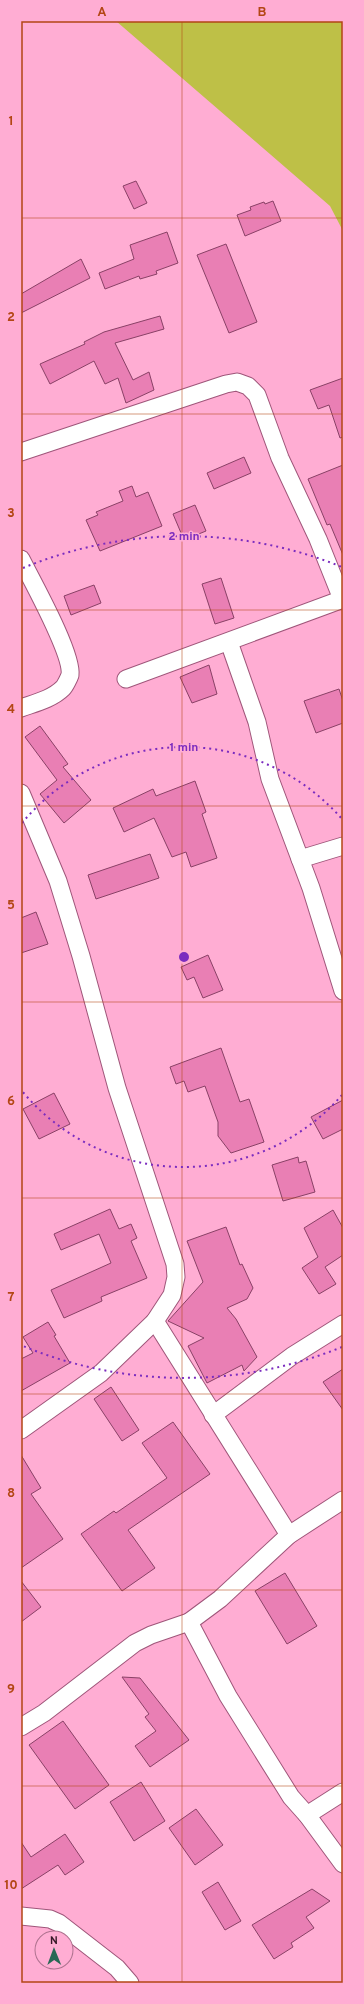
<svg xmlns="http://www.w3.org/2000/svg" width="364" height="2004" font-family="Overpass,sans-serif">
  <rect width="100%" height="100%" fill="#ffadd3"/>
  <polygon fill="#bec047" points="116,21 343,21 343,231 330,206"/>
  <g fill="#e97fb4" stroke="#894166">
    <polygon points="136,181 147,203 134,209 123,186"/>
    <polygon points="273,201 281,221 245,236 237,215 251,210 250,207 264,202 265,204"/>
    <polygon points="167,232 178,263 156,271 157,274 140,279 139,276 105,289 99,273 134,259 130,245"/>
    <polygon points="226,244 257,322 229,333 197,255"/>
    <polygon points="81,259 90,278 21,313 21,294"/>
    <polygon points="160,316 164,329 115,343 133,380 149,372 154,390 126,403 118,378 105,384 94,361 50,384 40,364 85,344 84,342 104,332"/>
    <polygon points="343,378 343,437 340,438 329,405 318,409 310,390"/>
    <polygon points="244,457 251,473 214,489 207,473"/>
    <polygon points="343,465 343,555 330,524 327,525 308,479"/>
    <polygon points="132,486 136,497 148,492 162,526 100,551 86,520 98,515 96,512 123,501 119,491"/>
    <polygon points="195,505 206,531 184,540 173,514"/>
    <polygon points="221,578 234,618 215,624 202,584"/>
    <polygon points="94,585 101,603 71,615 64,596"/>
    <polygon points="209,665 217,694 192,703 180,677"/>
    <polygon points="339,689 343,701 343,723 316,733 304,701"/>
    <polygon points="40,726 68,764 63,767 91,800 64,823 40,794 57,780 25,737"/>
    <polygon points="195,781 206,812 202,814 217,858 191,867 186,852 172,857 154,818 124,832 113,808 153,789 156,796"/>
    <polygon points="150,854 159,878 96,899 88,875"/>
    <polygon points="36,912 48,944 21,953 21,918"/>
    <polygon points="208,955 223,990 203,998 194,977 187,980 181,967"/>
    <polygon points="221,1048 240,1102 249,1099 264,1142 231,1153 218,1136 218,1122 205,1086 188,1092 184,1081 176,1084 170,1067"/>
    <polygon points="54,1093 70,1124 39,1139 23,1109"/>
    <polygon points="343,1100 343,1129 323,1139 311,1117"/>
    <polygon points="298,1157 299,1163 306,1161 315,1192 283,1201 272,1165"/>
    <polygon points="110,1209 119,1229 131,1224 137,1238 131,1241 147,1278 101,1297 102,1301 64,1318 51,1290 111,1263 99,1234 61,1250 54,1234"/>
    <polygon points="333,1210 343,1228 343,1255 325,1267 336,1284 319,1294 302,1268 318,1257 304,1228"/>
    <polygon points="226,1227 240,1265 242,1264 253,1288 247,1299 227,1308 236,1319 257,1357 244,1371 242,1365 207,1383 188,1346 204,1338 168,1321 203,1282 187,1241"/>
    <polygon points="48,1322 56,1335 54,1336 70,1363 21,1391 21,1359 33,1353 23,1337"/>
    <polygon points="343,1369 343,1410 323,1382"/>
    <polygon points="111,1387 139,1430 122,1441 94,1399"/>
    <polygon points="173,1422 210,1474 128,1530 155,1568 122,1591 81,1534 114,1511 116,1513 167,1478 142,1443"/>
    <polygon points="21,1455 41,1488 31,1494 63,1539 21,1568"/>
    <polygon points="285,1573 317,1626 287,1644 255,1591"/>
    <polygon points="21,1581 41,1607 21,1622"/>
    <polygon points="122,1677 140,1678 189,1740 150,1767 135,1746 156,1731 145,1717 149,1714"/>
    <polygon points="63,1721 109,1785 75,1809 29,1745"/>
    <polygon points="141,1782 165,1821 134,1841 110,1802"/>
    <polygon points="196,1809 223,1845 195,1865 169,1828"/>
    <polygon points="65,1834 84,1862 65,1875 58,1865 21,1889 21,1842 31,1857"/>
    <polygon points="218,1882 241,1921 225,1930 202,1892"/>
    <polygon points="312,1889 330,1901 306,1917 314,1928 291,1943 293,1947 274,1959 252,1925"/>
  </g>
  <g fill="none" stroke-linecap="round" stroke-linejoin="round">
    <g stroke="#9f567a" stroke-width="19">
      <g id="street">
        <polyline points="21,452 226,384 237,382 248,386 257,395 280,458 318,539 342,599"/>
        <path d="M21 559C32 581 73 654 70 675 69 678 65 686 63 688 52 699 35 703 21 708"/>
        <polyline points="229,642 257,722 270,779 311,888 343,991"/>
        <polyline points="126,679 343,599"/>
        <polyline points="21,793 58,881 81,956 117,1088 175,1264 176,1277 172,1295 155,1321 101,1373 21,1430"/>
        <polyline points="300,859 343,846"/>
        <polyline points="155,1321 289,1535"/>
        <polyline points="213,1415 292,1356 343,1324"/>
        <polyline points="189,1622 228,1696 291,1797 307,1815 343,1864"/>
        <polyline points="21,1727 44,1713 135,1643 151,1635 189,1622 220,1599 289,1535 343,1500"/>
        <polyline points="307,1815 343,1792"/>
        <polyline points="21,1916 50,1919 59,1923 117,1968 130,1983"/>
      </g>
    </g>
    <use href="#street" stroke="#fff" stroke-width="17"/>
  </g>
  <path fill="none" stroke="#b34614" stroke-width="1" stroke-opacity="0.55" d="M182 21V1983M21 218H343M21 414H343M21 610H343M21 806H343M21 1002H343M21 1198H343M21 1394H343M21 1590H343M21 1786H343"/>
  <g fill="none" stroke="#7b2cbf" stroke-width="2" stroke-dasharray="2 4">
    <path d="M342 1095A210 210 0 0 1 22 1091M22 823A210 210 0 0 1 342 819"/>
    <path d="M342 1347A421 421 0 0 1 23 1346M23 568A421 421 0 0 1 342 567"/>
  </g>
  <circle cx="184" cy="957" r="6" fill="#7b2cbf" stroke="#ffadd3" stroke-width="2"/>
  <g font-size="12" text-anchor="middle" font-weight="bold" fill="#7b2cbf" stroke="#ffadd3" stroke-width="3" stroke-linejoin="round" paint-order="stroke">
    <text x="184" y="540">2 min</text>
    <text x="184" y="751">1 min</text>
  </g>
  <rect width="364" height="2004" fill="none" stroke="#ffadd3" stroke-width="44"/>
  <g transform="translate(54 1950) rotate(359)"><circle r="19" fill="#ffadd3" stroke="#af728f"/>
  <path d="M0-3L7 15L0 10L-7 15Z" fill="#296855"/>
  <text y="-6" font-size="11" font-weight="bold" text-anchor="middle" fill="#381928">N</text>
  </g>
  <rect x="22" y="22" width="320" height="1960" fill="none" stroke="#b34614" stroke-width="1.5"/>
  <g font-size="13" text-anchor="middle" font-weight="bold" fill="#b34614">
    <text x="102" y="16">A</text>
    <text x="262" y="16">B</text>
    <text x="11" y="125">1</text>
    <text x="11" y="321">2</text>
    <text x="11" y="517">3</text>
    <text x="11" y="713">4</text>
    <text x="11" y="909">5</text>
    <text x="11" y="1105">6</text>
    <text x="11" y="1301">7</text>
    <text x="11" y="1497">8</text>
    <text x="11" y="1693">9</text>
    <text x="11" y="1889">10</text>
  </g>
</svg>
